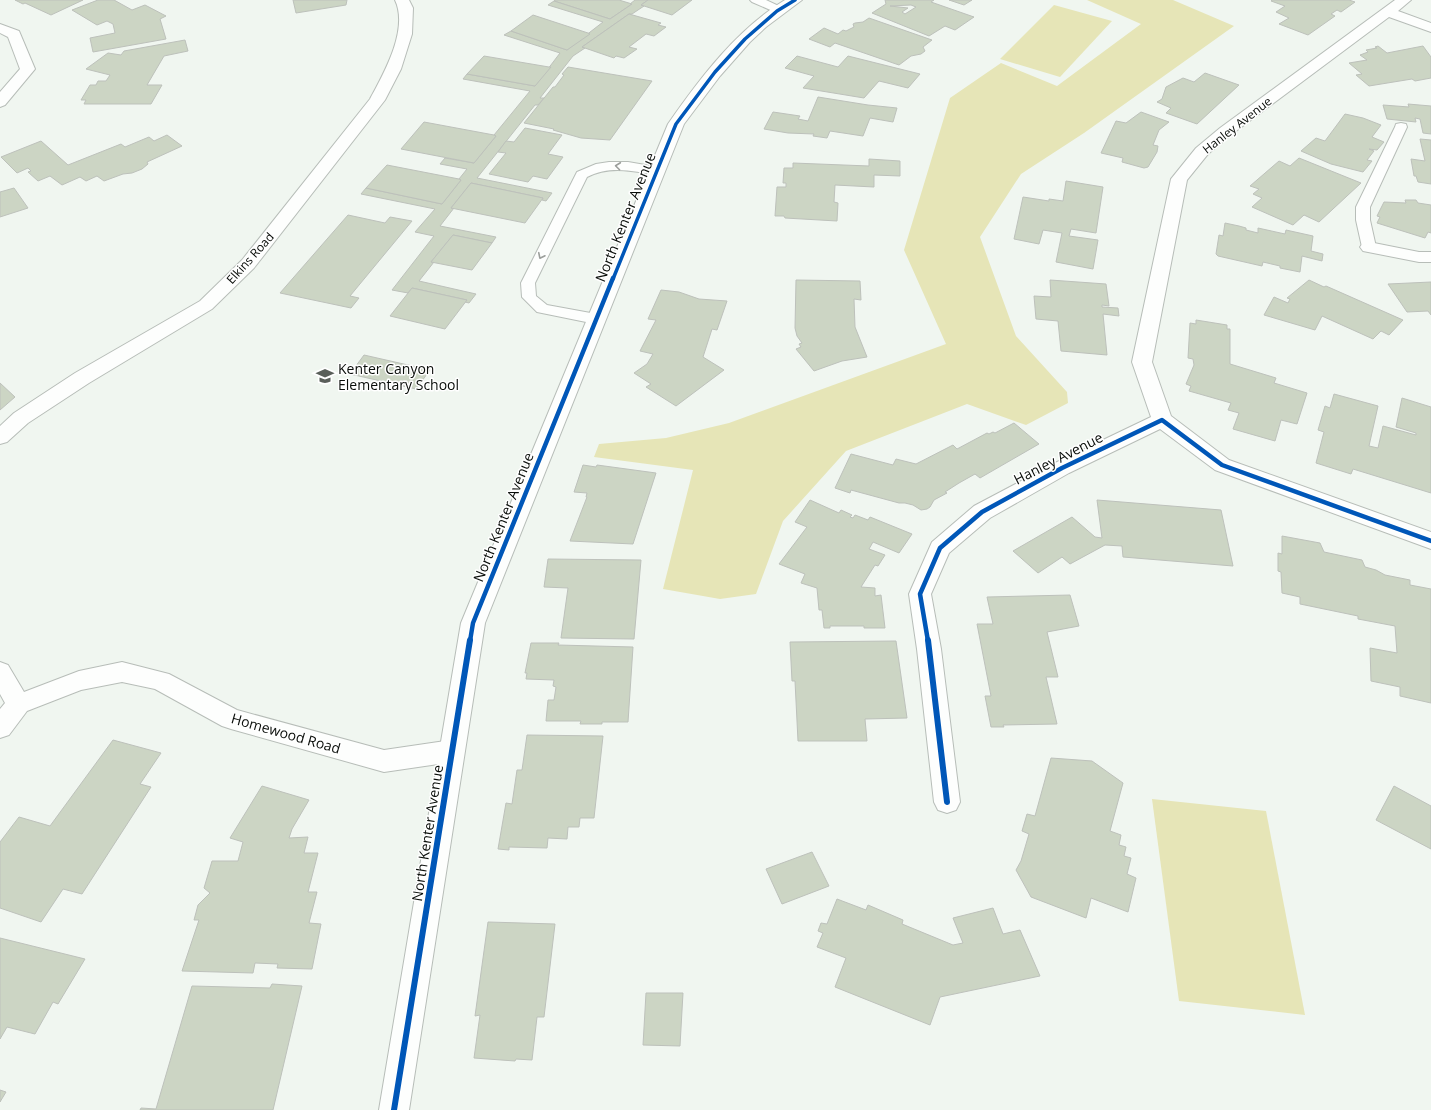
<svg xmlns="http://www.w3.org/2000/svg" width="1431" height="1110" font-family="'Open Sans',sans-serif">
  <rect width="100%" height="100%" fill="#f0f6f0"/>
  <g fill="#e6e5b7">
    <polygon points="1087,0 1173,0 1234,26 1084,133 1021,174 980,237 1016,336 1067,392 1068,403 1026,425 967,404 846,451 783,521 756,594 720,599 663,589 693,470 594,457 599,444 666,438 729,423 946,344 904,250 950,98 1001,63 1057,86 1141,24"/>
    <polygon points="1054,5 1112,21 1060,77 1000,59"/>
    <polygon points="1152,799 1266,811 1305,1015 1179,1001"/>
  </g>
  <g fill="#ccd5c4" stroke="#bdc1bb" fill-rule="evenodd">
    <polygon points="15,0 83,0 51,15 25,3 23,4"/>
    <polygon points="98,0 114,0 132,10 145,5 166,16 160,19 166,39 93,52 90,38 115,33 113,24 107,21 97,25 72,10"/>
    <polygon points="293,0 347,0 346,5 296,13"/>
    <polygon points="555,0 619,0 632,4 610,19 554,1"/>
    <polygon points="635,0 648,0 641,5 644,6 632,14 629,14 582,47 585,48 573,56 540,98 544,98 538,105 535,105 477,178 552,193 546,201 542,200 543,198 471,183 451,208 454,208 440,226 496,237 492,243 453,235 431,262 434,262 419,281 476,294 469,303 465,302 467,300 412,288 408,293 392,290 434,236 415,232 435,209 361,194 366,188 442,204 461,180 459,179 467,169 440,164 445,158 474,163 496,136 494,135 530,91 463,79 467,74 535,86 560,53 504,35 511,31 567,50 603,22 548,5 554,1 610,19 632,4 630,4"/>
    <polygon points="648,0 692,0 672,15 641,5"/>
    <path d="M885 0H934L931 2 974 17 955 30 945 26 929 36 872 13 886 4ZM911 5 916 7 905 14 902 12 908 8 890 6Z"/>
    <polygon points="949,0 972,0 964,5"/>
    <polygon points="1272,0 1349,0 1355,2 1341,12 1337,10 1331,14 1335,16 1308,35 1279,24 1289,18 1276,12 1285,6 1271,1"/>
    <polygon points="629,14 661,23 658,25 666,27 654,36 646,34 629,47 637,49 624,58 616,56 614,58 582,47"/>
    <polygon points="533,15 588,33 590,34 567,50 511,31"/>
    <polygon points="869,18 932,40 923,47 925,51 921,54 911,56 899,65 835,43 830,47 809,39 824,28 838,34 843,30 846,31 854,27 853,24 855,23 863,22"/>
    <polygon points="185,40 188,51 164,56 147,85 162,85 151,104 84,104 86,100 81,100 90,85 96,85 98,81 106,81 110,75 86,69 108,53 121,55 124,51"/>
    <polygon points="1378,46 1387,53 1423,46 1431,57 1431,78 1415,81 1412,79 1369,86 1356,75 1362,74 1349,63 1367,60 1360,55 1368,52 1366,50 1377,48 1375,47"/>
    <polygon points="484,56 549,67 551,67 535,86 467,74"/>
    <polygon points="797,56 838,67 848,56 920,74 908,88 879,81 864,98 803,88 814,76 785,68"/>
    <polygon points="568,67 652,81 610,140 581,138 553,130 554,129 524,123 553,87 555,87 564,75 562,74"/>
    <polygon points="1205,73 1239,85 1197,124 1166,113 1171,108 1157,102 1162,99 1166,87 1183,78 1194,82"/>
    <polygon points="818,97 868,105 897,108 893,122 870,118 863,136 830,131 827,138 813,136 814,134 788,133 764,129 773,112 800,116 798,119 808,121"/>
    <polygon points="1408,104 1431,106 1431,134 1423,133 1420,119 1415,118 1416,122 1387,119 1383,105 1409,107"/>
    <polygon points="1141,112 1169,122 1159,130 1153,145 1158,146 1157,152 1148,167 1144,168 1122,162 1123,158 1101,153 1116,121 1126,123"/>
    <polygon points="1345,114 1363,118 1381,125 1372,137 1384,142 1377,150 1369,149 1374,151 1367,160 1372,161 1363,172 1331,164 1301,151 1316,138 1325,141"/>
    <polygon points="424,122 494,135 496,136 474,163 401,149"/>
    <polygon points="525,128 562,135 548,154 563,157 547,179 533,176 528,182 489,174 506,153 498,152 506,141 514,142"/>
    <polygon points="167,135 182,146 147,162 148,164 142,169 132,173 123,174 104,181 97,176 86,181 80,177 62,185 50,176 38,181 28,172 31,171 28,168 17,173 1,157 41,141 68,165 121,144 125,147 149,137 154,141"/>
    <polygon points="1420,139 1431,140 1431,184 1418,182 1416,176 1414,176 1411,159 1425,161"/>
    <polygon points="1299,158 1361,183 1319,222 1304,215 1293,225 1252,207 1262,198 1253,194 1259,189 1250,186 1279,161 1290,166"/>
    <polygon points="869,159 900,161 900,176 874,175 874,187 835,185 834,202 838,203 837,221 785,218 784,216 775,216 777,187 786,187 786,183 783,183 784,168 793,168 793,163 869,166"/>
    <polygon points="387,165 459,179 461,180 442,204 366,188"/>
    <polygon points="1066,181 1103,187 1096,233 1071,229 1069,236 1098,240 1093,269 1056,262 1062,233 1043,230 1039,244 1014,239 1023,197 1049,201 1049,199 1063,201"/>
    <polygon points="471,183 543,198 525,223 451,208"/>
    <polygon points="14,188 28,208 0,217 0,192"/>
    <polygon points="1405,200 1416,200 1418,203 1431,205 1431,233 1428,232 1425,238 1377,223 1380,217 1377,216 1384,202 1406,203"/>
    <polygon points="348,215 385,223 390,217 412,221 350,296 359,298 351,308 280,293"/>
    <polygon points="1225,223 1239,226 1246,228 1246,230 1258,233 1258,228 1285,234 1286,230 1313,236 1311,251 1323,254 1322,261 1302,256 1300,272 1280,268 1280,266 1263,262 1262,266 1218,256 1216,254 1219,235 1223,236"/>
    <polygon points="453,235 492,243 472,270 431,262"/>
    <polygon points="796,280 860,281 861,300 854,299 855,327 867,357 842,361 814,371 796,349 801,347 799,344 802,343 797,336 795,328"/>
    <polygon points="1050,280 1106,284 1109,306 1102,305 1102,307 1118,308 1119,316 1103,314 1107,355 1061,351 1058,321 1036,319 1034,296 1051,297"/>
    <polygon points="1309,280 1324,287 1326,286 1403,320 1389,335 1381,331 1373,339 1322,316 1315,330 1264,315 1274,297 1288,303 1290,299 1287,298"/>
    <polygon points="1431,282 1431,315 1428,311 1407,312 1388,284"/>
    <polygon points="412,288 467,300 445,329 390,316"/>
    <polygon points="661,290 679,292 699,299 727,301 717,330 712,329 703,357 724,370 676,406 646,387 651,384 634,373 647,364 653,354 640,351 656,320 648,319"/>
    <polygon points="1196,320 1227,325 1227,329 1230,329 1230,364 1276,378 1274,383 1307,393 1297,424 1281,420 1275,441 1233,429 1239,413 1228,410 1231,403 1189,391 1191,386 1186,384 1194,365 1193,359 1188,358 1190,323 1196,324"/>
    <polygon points="364,355 430,370 416,389 350,374"/>
    <polygon points="0,383 15,397 0,410"/>
    <polygon points="1334,394 1378,406 1369,446 1378,448 1383,426 1416,435 1416,433 1396,427 1402,398 1431,407 1431,493 1353,469 1351,474 1316,463 1324,432 1318,430 1325,406 1330,408"/>
    <polygon points="1014,423 1039,444 980,478 975,474 959,483 945,492 947,493 934,500 930,507 927,509 921,510 913,505 905,503 899,503 851,490 850,493 835,488 851,454 893,465 896,459 916,464 953,445 957,449 987,433 989,434 993,432 995,433"/>
    <polygon points="583,465 596,467 597,465 656,473 633,544 570,541 587,497 586,497 587,493 574,492"/>
    <polygon points="810,500 839,513 841,510 852,515 850,517 853,518 855,515 868,520 870,517 912,534 899,553 873,542 869,549 885,555 878,566 875,565 861,587 875,588 875,596 881,595 885,628 864,628 864,626 830,626 830,628 824,628 822,610 819,610 817,588 801,583 805,574 779,564 807,527 795,522"/>
    <polygon points="1097,500 1221,510 1233,566 1123,557 1122,546 1105,545 1070,564 1062,557 1038,573 1013,551 1072,517 1095,537 1102,538"/>
    <polygon points="1282,536 1320,543 1324,552 1362,560 1365,567 1376,570 1385,575 1410,580 1410,585 1431,589 1431,703 1400,696 1400,687 1371,681 1370,648 1397,653 1395,626 1358,619 1358,616 1300,604 1300,597 1282,593 1281,572 1278,571 1278,553 1282,554"/>
    <polygon points="548,559 641,560 634,639 561,638 568,588 544,587"/>
    <polygon points="1070,595 1079,626 1047,632 1058,677 1046,677 1057,724 1003,725 1004,727 991,727 985,696 991,696 977,624 993,624 987,597"/>
    <polygon points="896,641 907,718 865,719 867,741 798,741 795,681 792,681 790,642"/>
    <polygon points="531,643 559,643 558,645 633,647 628,722 602,722 602,724 580,724 581,721 546,721 548,700 554,700 556,687 553,686 554,680 526,679 527,673 525,673"/>
    <polygon points="527,735 603,736 594,818 580,818 579,827 568,827 567,839 548,838 547,848 509,847 509,850 498,849 506,803 512,804 517,770 522,770"/>
    <polygon points="113,740 161,753 140,784 151,787 82,894 63,889 41,922 0,908 0,842 19,817 50,826"/>
    <polygon points="1051,758 1092,761 1123,783 1110,831 1121,835 1119,845 1126,847 1124,856 1131,858 1127,874 1136,878 1128,912 1091,898 1086,918 1031,897 1016,870 1021,861 1029,834 1022,831 1027,814 1035,816"/>
    <polygon points="262,786 309,800 292,829 289,838 308,837 304,853 318,853 308,892 317,892 309,923 321,924 312,969 277,968 278,964 255,963 253,973 182,971 199,920 194,920 198,905 210,893 204,888 212,861 238,861 243,842 230,838"/>
    <polygon points="1394,786 1431,806 1431,849 1376,820"/>
    <polygon points="812,852 829,886 782,904 766,869"/>
    <polygon points="837,899 866,910 868,905 903,920 902,924 953,945 963,943 953,918 993,908 1003,934 1020,930 1040,976 940,997 930,1025 835,987 846,958 817,947 823,933 818,931 821,923 827,924"/>
    <polygon points="488,922 555,924 544,1017 537,1017 532,1060 516,1059 515,1061 474,1058 480,1015 475,1016"/>
    <polygon points="0,938 85,959 58,1004 53,1002 35,1034 7,1027 0,1039"/>
    <polygon points="272,984 302,986 273,1110 140,1110 141,1108 156,1109 192,986 270,988"/>
    <polygon points="646,993 683,993 680,1046 643,1045"/>
    <polygon points="0,1090 6,1092 0,1102"/>
  </g>
  <g fill="none" stroke-linecap="round" stroke-linejoin="round">
    <g stroke="#b7bdb8" stroke-width="2">
      <g id="lane">
        <polygon points="750,0 766,0 783,8 785,10 783,12 775,12 752,2"/>
        <polygon points="1401,123 1406,124 1407,127 1370,207 1370,220 1376,247 1374,250 1369,251 1364,250 1362,247 1356,220 1356,207 1395,127 1396,124"/>
        <path d="M609 162H628L657 167 662 168 664 171 662 174 657 175C633 171 610 165 587 177L535 283 536 296 547 305 596 314 601 316 604 319 601 322 596 324 537 312 522 297 521 283 577 172 596 164Z"/>
      </g>
    </g>
    <g stroke="#b7bdb8" stroke-width="2">
      <g id="street">
        <path d="M395 0H409L413 8 412 34 401 69 385 100 254 268 212 309 89 383 28 423 7 442 0 444V426L14 413 75 373 200 301 242 260 370 99C384 73 409 29 395 0Z"/>
        <polygon points="1395,0 1411,0 1398,11 1431,23 1431,32 1389,17 1232,134 1208,154 1187,180 1152,362 1171,416 1229,460 1431,532 1431,549 1215,470 1160,429 1069,473 990,518 949,553 931,594 941,649 960,802 956,810 947,813 938,810 934,802 917,649 909,594 932,542 974,506 1055,463 1151,417 1132,362 1171,179 1196,148 1220,128"/>
        <polygon points="0,24 19,31 35,69 5,105 0,107 0,92 20,69 8,37 0,33"/>
        <polygon points="1369,242 1419,252 1431,252 1431,262 1419,262 1363,251 1360,247 1363,243"/>
        <polygon points="0,662 8,665 24,692 79,671 122,662 169,674 237,710 384,750 452,740 461,743 464,751 461,759 452,762 384,772 231,729 222,726 155,689 122,682 81,690 27,711 9,735 0,738 0,709 5,703 0,694"/>
      </g>
    </g>
    <g stroke="#b7bdb8" stroke-width="2">
      <path id="secondary" d="M785 0H802L766 27 750 42 720 76 684 124 485 623 409 1110H379L461 623 668 124C700 78 737 29 785 0Z"/>
    </g>
    <use href="#lane" fill="#fdfefd" fill-rule="evenodd"/>
    <use href="#street" fill="#fdfefd" fill-rule="evenodd"/>
    <use href="#secondary" fill="#fdfefd" fill-rule="evenodd"/>
    <g stroke="#fff" stroke-width="5.5">
      <polyline id="cycleway-far2" points="613,279 676,124 715,72 745,39 777,11 795,0"/>
    </g>
    <g stroke="#fff" stroke-width="7">
      <g id="cycleway-far1">
        <polyline points="470,641 473,623 613,278"/>
        <polyline points="928,641 920,594 940,548 982,512 1062,468 1162,420 1222,465 1431,541"/>
      </g>
    </g>
    <g stroke="#fff" stroke-width="8">
      <g id="cycleway">
        <polyline points="928,640 947,802"/>
        <polyline points="394,1110 470,640"/>
      </g>
    </g>
    <use href="#cycleway-far2" stroke="#0057b8" stroke-width="3.5"/>
    <use href="#cycleway-far1" stroke="#0057b8" stroke-width="4.5"/>
    <use href="#cycleway" stroke="#0057b8" stroke-width="6"/>
  </g>
  <defs><path id="oneway-chevron" d="M-2-3.5L2.5 0L-2 3.5" fill="none" stroke-width="1.6" stroke-linecap="round" stroke-linejoin="round"/></defs>
  <g stroke="#9b9e9b">
    <use href="#oneway-chevron" transform="translate(618 166) rotate(-173)"/>
    <use href="#oneway-chevron" transform="translate(541 256) rotate(116)"/>
  </g>
  <defs>
    <g id="school-bare" transform="scale(1.38)"><path d="M0-5L7-2L0 1L-7-2ZM-4 1L0 2.5L4 1V4Q0 6-4 4Z" fill="#5a5f5a" stroke="#fff" stroke-width="2.5" paint-order="stroke"/></g>
  </defs>
  <g fill-rule="evenodd">
    <use href="#school-bare" x="325" y="376"/>
  </g>
  <g text-anchor="middle" dominant-baseline="central" stroke-width="3" stroke-linejoin="round" paint-order="stroke">
    <g font-size="12" fill="#090d09" stroke="#fff">
      <text transform="translate(1237 125) rotate(-38)">Hanley Avenue</text>
      <text transform="translate(250 258) rotate(-48)">Elkins Road</text>
    </g>
    <g font-size="14" fill="#090d09" stroke="#fff">
      <text transform="translate(625 217) rotate(-68)">North Kenter Avenue</text>
      <text transform="translate(1058 458) rotate(-27)">Hanley Avenue</text>
      <text transform="translate(503 517) rotate(-68)">North Kenter Avenue</text>
      <text transform="translate(286 733) rotate(16)">Homewood Road</text>
      <text transform="translate(427 833) rotate(-81)">North Kenter Avenue</text>
    </g>
    <g font-size="14" fill="#090d09" stroke="#fff" text-anchor="start">
      <text x="338" y="368">Kenter Canyon<tspan x="338" dy="16">Elementary School</tspan></text>
    </g>
  </g>
</svg>
